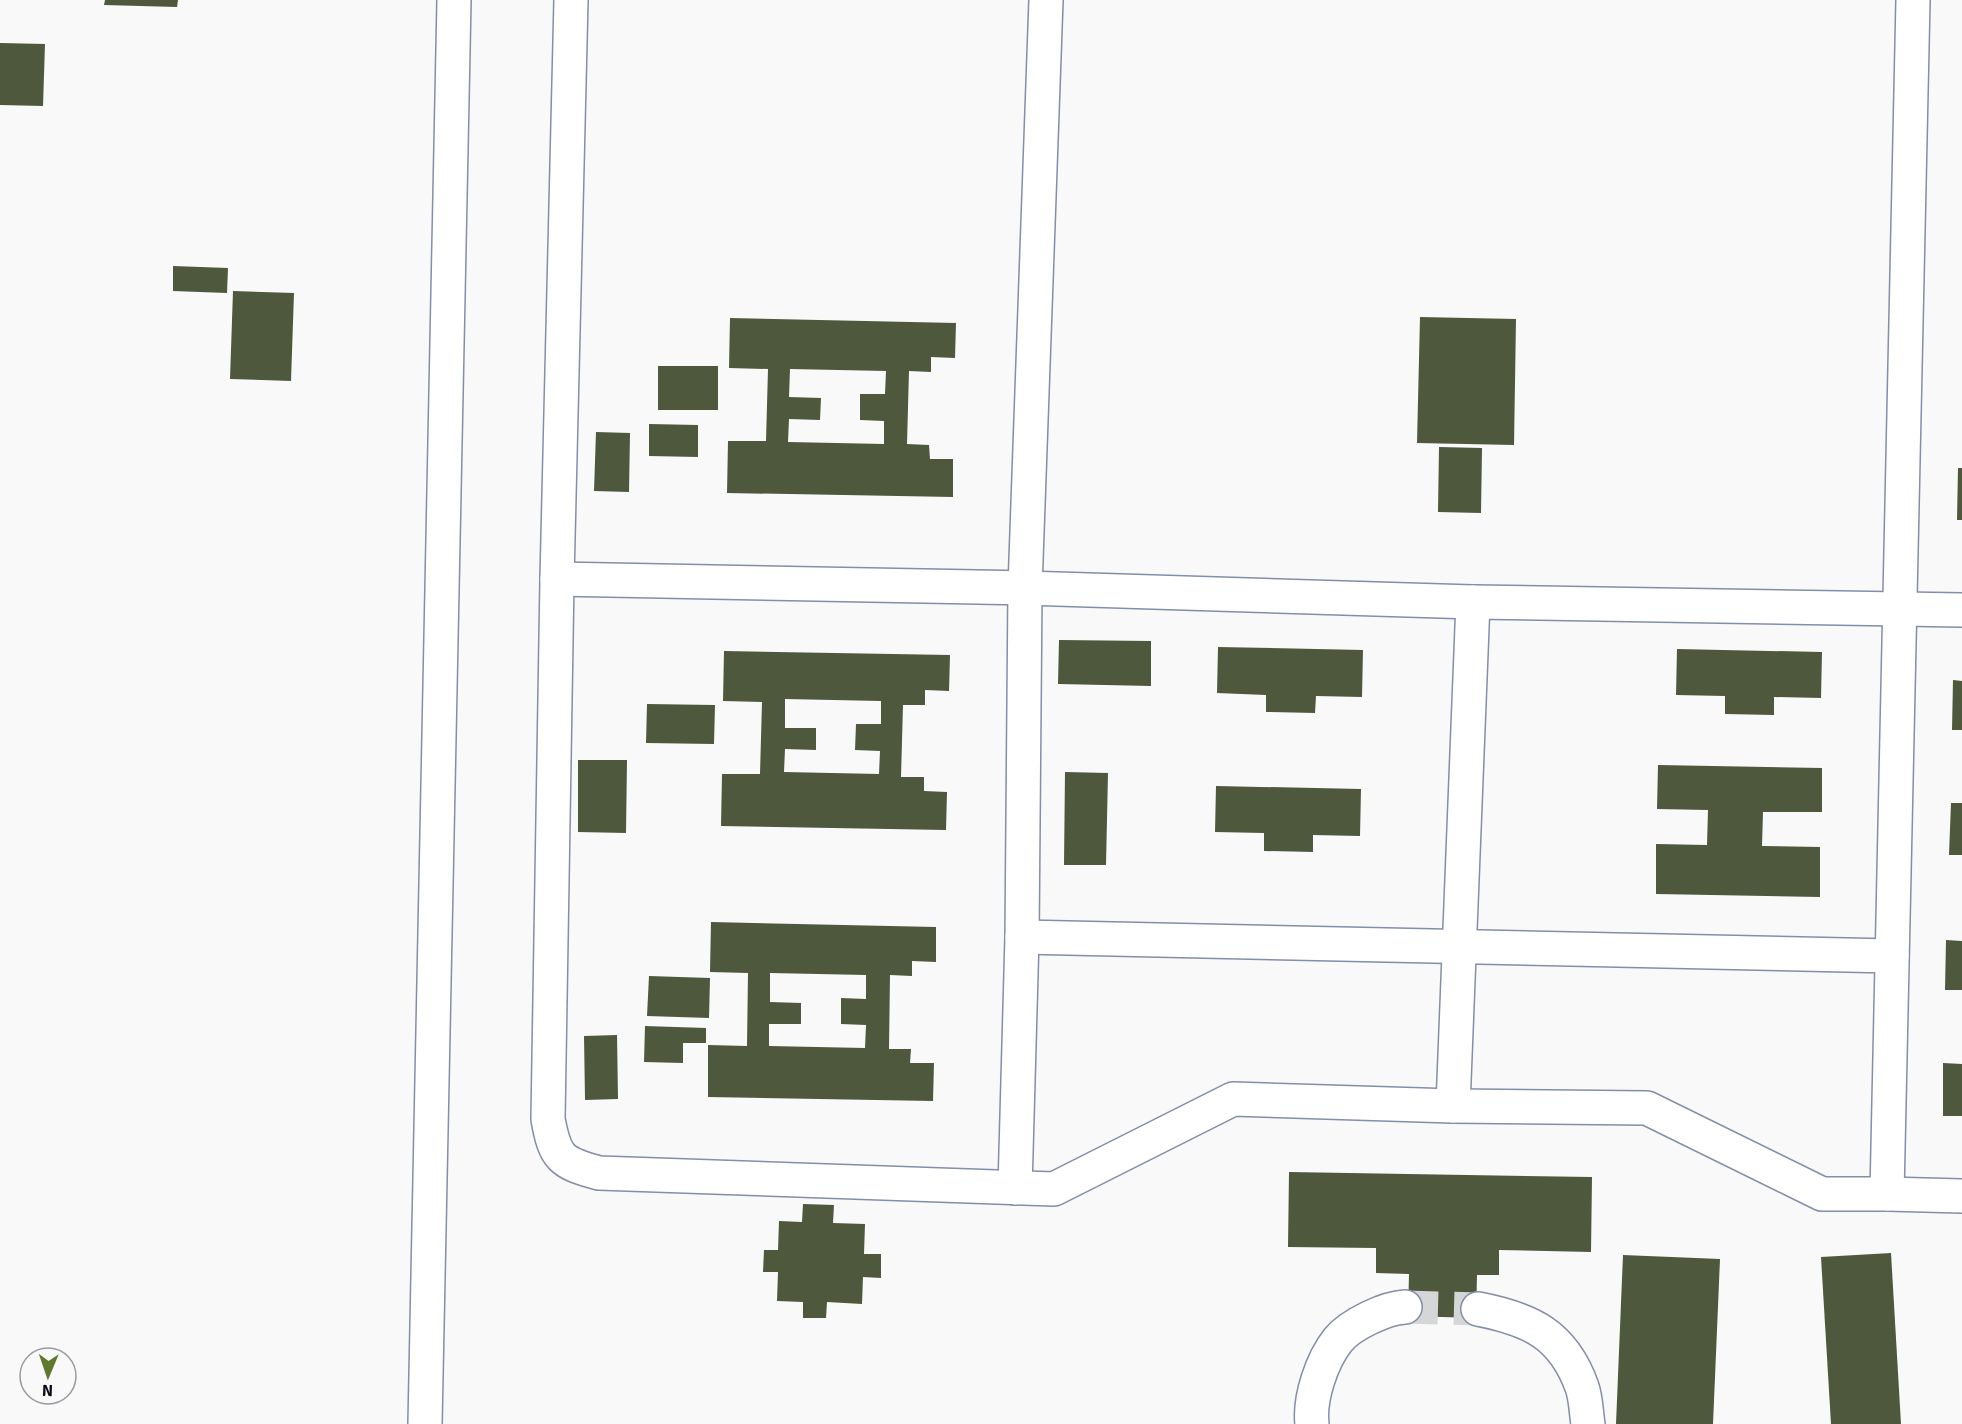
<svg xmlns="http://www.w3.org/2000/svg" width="1962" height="1424" font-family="Signika,sans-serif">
  <rect width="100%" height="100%" fill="#f9f9f9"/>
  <g fill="#4d583d" fill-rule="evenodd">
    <polygon points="105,0 178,0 177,7 104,5"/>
    <polygon points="0,43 45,44 43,106 0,105"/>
    <polygon points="173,266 228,268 227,293 173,291"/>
    <polygon points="233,291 294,293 291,381 230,379"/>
    <polygon points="1420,317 1516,319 1514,445 1417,443"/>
    <path d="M730 318 956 323 955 358 931 357V372L909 371 907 444 929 445 930 459H953V497L727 493 728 441H766L768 369 729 368ZM790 369 886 371 885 394H860V420L884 421V444L788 442 789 419 820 420 821 398 789 397Z"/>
    <rect x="658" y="366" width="60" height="44"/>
    <polygon points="649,424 698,425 698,457 649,456"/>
    <polygon points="596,432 630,433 629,492 594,491"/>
    <polygon points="1439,447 1482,448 1481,513 1438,512"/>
    <polygon points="1958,468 1962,468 1962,520 1957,520"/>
    <polygon points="1059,640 1151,641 1151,686 1058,684"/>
    <polygon points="1218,647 1363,650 1362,697 1316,696 1315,713 1266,712 1266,695 1217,693"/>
    <polygon points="1677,649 1822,652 1821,698 1774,697 1774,715 1725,714 1725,696 1676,695"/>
    <path d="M724 651 950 655 949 691 925 690V705H903L901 777H924V791L947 792 946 830 721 826 722 774H760L762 702 723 701ZM785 699 881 701V724H856L855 750 880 751 879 774 784 772 785 749 816 750V728H785Z"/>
    <polygon points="1953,680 1962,681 1962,730 1952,730"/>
    <polygon points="647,704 715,705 714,744 646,743"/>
    <polygon points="578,760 627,760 626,833 578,832"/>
    <polygon points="1658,765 1822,768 1822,812 1763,812 1762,846 1820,847 1820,897 1656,894 1656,844 1707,845 1708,810 1657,809"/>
    <polygon points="1065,772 1108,773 1106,865 1064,865"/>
    <polygon points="1216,786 1361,789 1360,836 1313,835 1313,852 1264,851 1264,833 1215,832"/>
    <polygon points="1951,803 1962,803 1962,855 1949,855"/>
    <path d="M711 922 936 927V962L912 961V976L890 975 889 1049H911L910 1063H934L933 1101 708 1097V1045L747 1046 748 973 710 972ZM770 973 866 975V999L841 998V1024L866 1025 865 1048 769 1046V1024H801V1003L770 1002Z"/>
    <polygon points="1946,940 1962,941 1962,990 1945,990"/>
    <polygon points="649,976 710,978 709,1018 647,1016"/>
    <polygon points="645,1026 706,1028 706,1043 683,1043 683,1063 644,1062"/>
    <polygon points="617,1035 618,1099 585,1100 584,1036"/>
    <polygon points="1943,1063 1962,1064 1962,1116 1943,1116"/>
    <polygon points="1289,1172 1592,1177 1591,1252 1499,1250 1499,1275 1477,1275 1476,1318 1408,1316 1409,1274 1376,1273 1376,1248 1288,1247"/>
    <polygon points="803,1204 834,1205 833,1223 865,1224 864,1254 881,1254 881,1278 863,1277 862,1304 827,1302 826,1318 803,1318 803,1302 777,1301 778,1272 763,1272 764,1250 778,1250 779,1221 802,1222"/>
    <polygon points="1891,1253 1901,1424 1831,1424 1821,1257"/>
    <polygon points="1623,1255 1720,1259 1713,1424 1616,1424"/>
  </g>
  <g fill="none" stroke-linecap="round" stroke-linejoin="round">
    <polyline stroke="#d5d6d7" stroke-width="33" stroke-dasharray="33 16" stroke-linecap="butt" points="1405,1307 1478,1309"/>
    <g stroke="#848daa" stroke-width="36">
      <g id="minor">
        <path d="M571 0 557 579 548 1119C555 1158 561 1163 599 1173L1054 1189 1233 1099 1453 1106 1647 1108 1822 1194H1887L1913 0"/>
        <polyline points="557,579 1025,588 1473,602 1962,610"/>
        <polyline points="1022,937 1892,956"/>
        <polyline points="1453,1106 1473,602"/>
        <polyline points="1015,1188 1022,937 1025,588 1046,0"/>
        <polyline points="1887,1194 1962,1196"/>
        <path d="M1478 1309C1530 1319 1563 1334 1582 1387 1586 1398 1586 1412 1588 1424"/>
        <polyline points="425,1424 454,0"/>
        <path d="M1312 1424C1309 1398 1322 1360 1338 1340 1351 1324 1386 1308 1405 1307"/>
      </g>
    </g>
    <use href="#minor" stroke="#fff" stroke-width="33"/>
  </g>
  <g transform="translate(48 1376) rotate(182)"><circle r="28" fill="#f9f9f9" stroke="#999b9f" stroke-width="1.5"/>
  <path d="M0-4.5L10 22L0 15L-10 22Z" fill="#5f7a2e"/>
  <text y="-9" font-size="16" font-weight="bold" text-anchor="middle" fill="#0a0d17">N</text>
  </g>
</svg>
